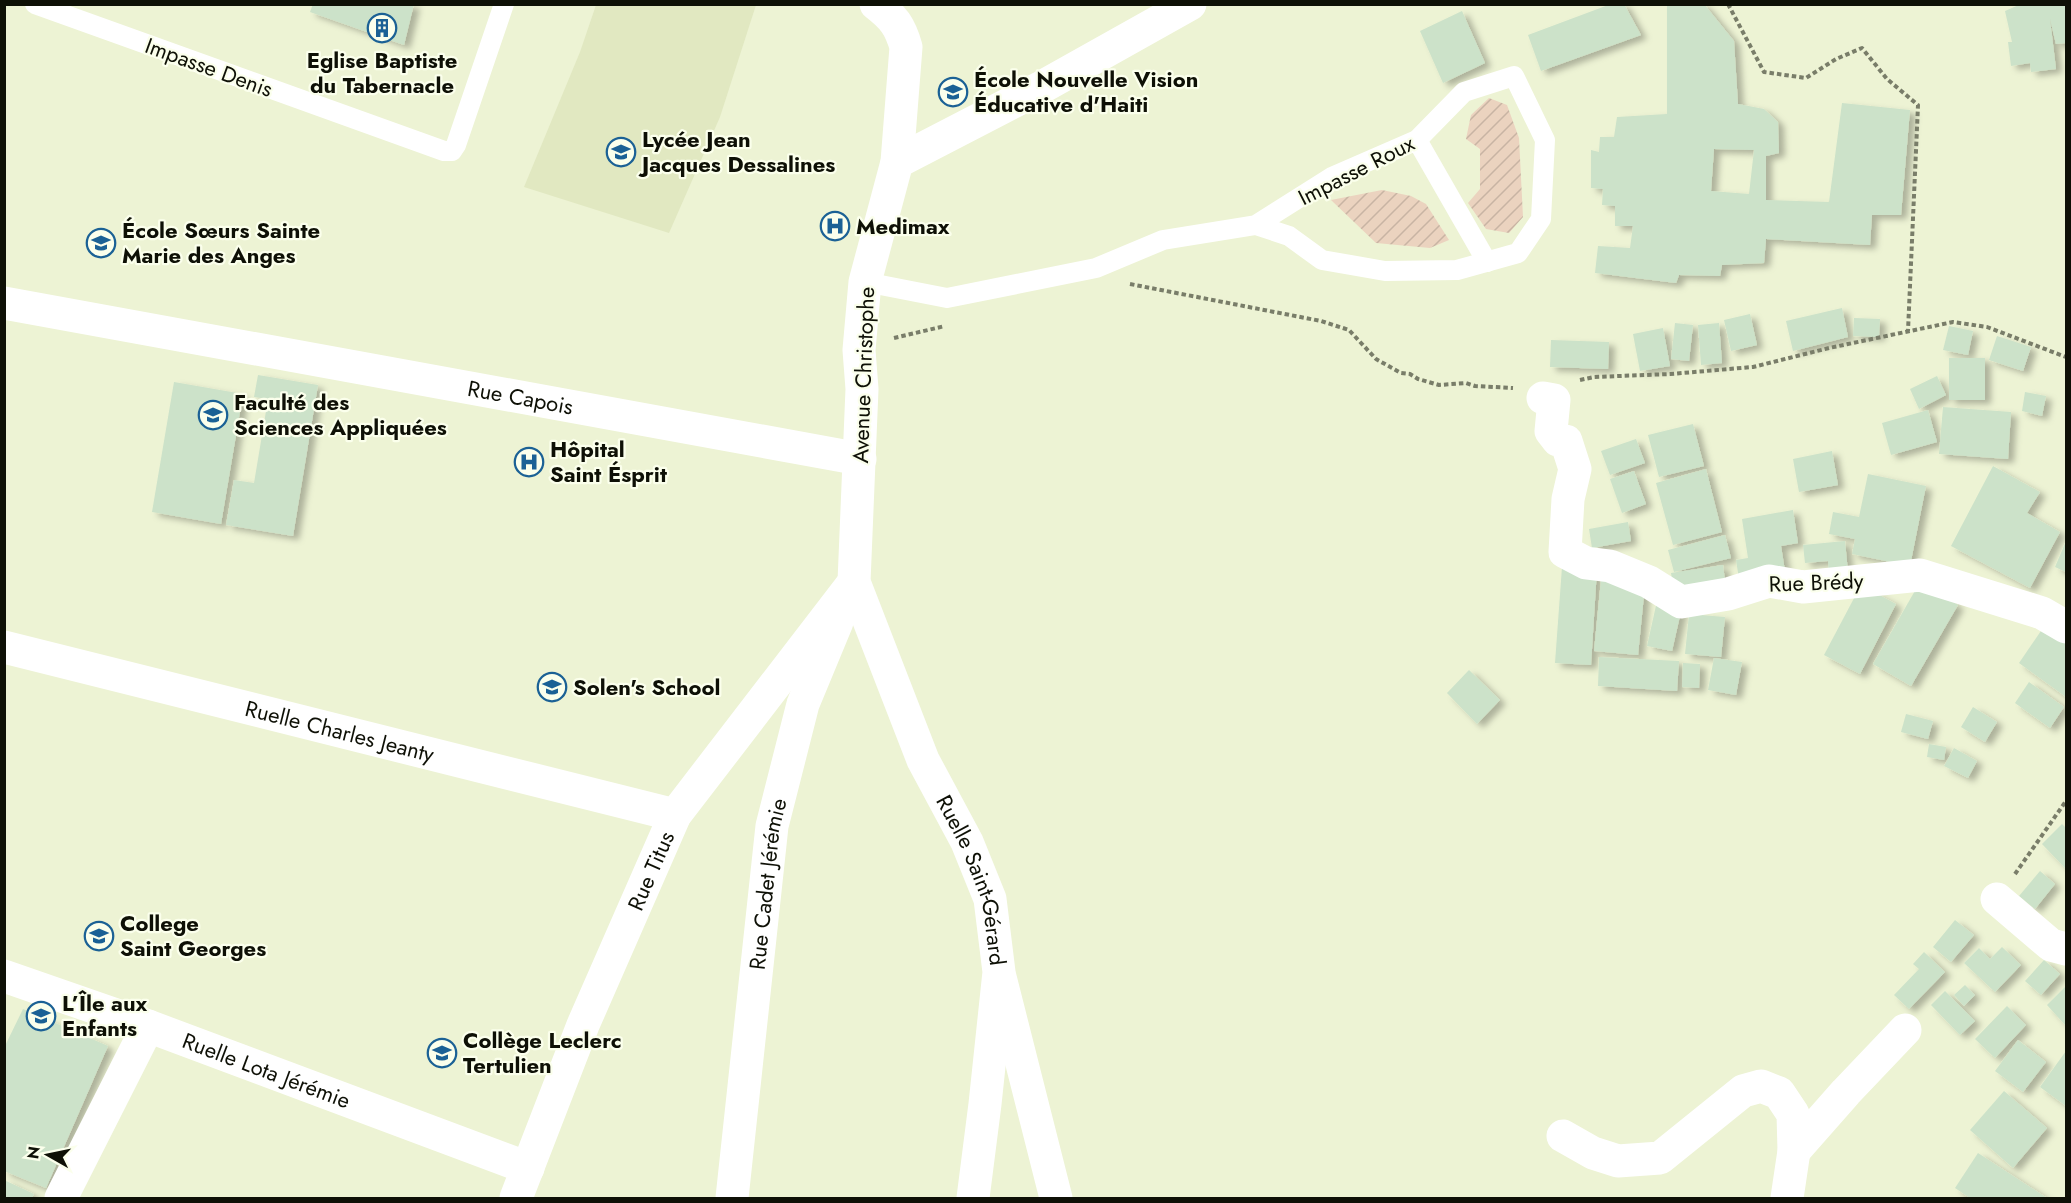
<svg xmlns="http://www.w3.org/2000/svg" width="2071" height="1203" font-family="Jost,sans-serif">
  <defs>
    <pattern id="garden-furrows" width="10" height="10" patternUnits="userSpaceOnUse" patternTransform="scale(1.5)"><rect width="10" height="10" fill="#ebd3bf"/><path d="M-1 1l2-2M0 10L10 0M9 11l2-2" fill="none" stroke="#c8b4a3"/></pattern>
    <filter id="shadow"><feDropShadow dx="6" dy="4" stdDeviation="3" flood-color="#0004"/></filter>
  </defs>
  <rect width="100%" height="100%" fill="#edf3d4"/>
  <polygon fill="#e1e8c1" points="596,5 756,5 720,117 669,233 524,187 580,52"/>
  <g fill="url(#garden-furrows)">
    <polygon points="1489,98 1507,105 1519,138 1523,217 1509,233 1486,229 1468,203 1480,189 1480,149 1466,139 1471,115"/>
    <polygon points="1382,190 1411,196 1426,204 1449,240 1430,248 1376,243 1331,200"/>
  </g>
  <g fill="#cce2c9" fill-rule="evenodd" filter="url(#shadow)">
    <polygon points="313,4 414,4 404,45 310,12"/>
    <polygon points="1611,4 1624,4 1641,35 1541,71 1528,35"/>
    <path d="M1667 4H1704L1734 41 1738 104 1764 109 1778 122 1779 153 1766 156V200L1829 202 1842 103 1910 110 1901 215H1872L1870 245 1766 239 1764 263 1722 265 1720 276 1679 275 1676 283 1595 273 1598 246 1630 248 1633 226H1615V206L1602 205 1603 189 1591 188V150L1599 152 1600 137H1614L1617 117 1667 114ZM1714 149 1754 150 1749 194 1711 191Z"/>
    <polygon points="2021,4 2066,4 2066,43 2056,44 2050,19 2056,69 2031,72 2030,63 2011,66 2008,42 2012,42 2005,11"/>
    <polygon points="1462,11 1485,63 1443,83 1420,31"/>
    <polygon points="1842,308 1848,337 1793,351 1786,321"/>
    <polygon points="1750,314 1757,345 1731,351 1724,320"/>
    <polygon points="1854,318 1880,319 1879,337 1853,336"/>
    <polygon points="1675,323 1693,325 1689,361 1671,359"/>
    <polygon points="1719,323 1722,363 1701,365 1698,325"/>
    <polygon points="1949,326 1973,331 1968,355 1943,350"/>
    <polygon points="1663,328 1670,366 1640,371 1633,334"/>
    <polygon points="1997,336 2031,347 2023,371 1989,360"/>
    <polygon points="1551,340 1609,342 1608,369 1550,367"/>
    <rect x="1949" y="358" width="36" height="42"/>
    <polygon points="258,375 318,385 293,536 226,525 234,480 254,483 268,399 254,397"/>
    <polygon points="1937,376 1946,395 1919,409 1910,389"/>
    <polygon points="174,382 243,394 221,524 152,512"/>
    <polygon points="2025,392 2046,396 2042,416 2022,411"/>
    <polygon points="1943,407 2011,412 2008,459 1939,454"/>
    <polygon points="1928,410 1937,442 1891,455 1882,423"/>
    <polygon points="1693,424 1704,466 1659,477 1648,435"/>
    <polygon points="1636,439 1645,463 1610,475 1601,451"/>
    <polygon points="1832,451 1838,485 1799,492 1793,459"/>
    <polygon points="1993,466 2040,492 2027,513 2060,532 2030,588 1951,546"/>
    <polygon points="1706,469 1722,532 1673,545 1656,483"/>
    <polygon points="1634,471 1646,504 1622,513 1610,479"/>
    <polygon points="1868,474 1926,486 1910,566 1852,554 1855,539 1829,534 1833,512 1859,517"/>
    <polygon points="1793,510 1798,543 1781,546 1785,571 1739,579 1736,560 1748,558 1742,519"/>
    <polygon points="1628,522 1631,541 1592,548 1589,529"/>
    <polygon points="1725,535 1731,558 1674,572 1668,550"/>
    <polygon points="1845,541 1848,572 1829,574 1828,561 1805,563 1803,545"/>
    <polygon points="2066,541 2066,572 2055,567"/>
    <polygon points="1723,565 1726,589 1675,597 1671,573"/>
    <polygon points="1562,567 1597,569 1591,665 1555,663"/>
    <polygon points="1601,580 1645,585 1638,655 1594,651"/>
    <polygon points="1920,582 1958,605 1911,686 1873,664"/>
    <polygon points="1861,585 1896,604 1860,674 1824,655"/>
    <polygon points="1657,601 1682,607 1672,651 1647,646"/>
    <polygon points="1689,614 1725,617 1721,657 1685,654"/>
    <polygon points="2043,628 2066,644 2066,697 2019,663"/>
    <polygon points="1599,657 1679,661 1677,691 1598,686"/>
    <polygon points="1714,658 1742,662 1736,695 1708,690"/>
    <polygon points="1683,663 1700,664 1699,688 1682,687"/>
    <polygon points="1469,670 1500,700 1477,724 1447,693"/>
    <polygon points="2029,682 2064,707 2050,728 2015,703"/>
    <polygon points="1973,707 1997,722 1985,742 1961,727"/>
    <polygon points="1906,714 1933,721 1928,739 1901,732"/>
    <polygon points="1929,744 1946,747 1944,760 1927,757"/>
    <polygon points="1954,748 1977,761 1968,778 1944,766"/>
    <polygon points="2062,824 2066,828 2066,869 2042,844"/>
    <polygon points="2040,871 2055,884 2035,909 2019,896"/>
    <polygon points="1955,920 1974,935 1951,962 1933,947"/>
    <polygon points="2002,947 2021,965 1995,992 1964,963 1979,948 1990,959"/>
    <polygon points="1924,952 1945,972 1909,1009 1894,995 1919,969 1913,964"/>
    <polygon points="2044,960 2060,974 2041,995 2025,981"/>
    <polygon points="1965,985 1975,995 1964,1006 1954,995"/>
    <polygon points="2066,986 2066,1026 2047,1005"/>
    <polygon points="1945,991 1975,1021 1960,1035 1931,1005"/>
    <polygon points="2007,1006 2026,1025 1995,1058 1975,1039"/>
    <polygon points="23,1009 108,1046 46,1188 4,1171 4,1048"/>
    <polygon points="2018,1040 2046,1062 2023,1092 1995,1071"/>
    <polygon points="2066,1051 2066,1106 2040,1087"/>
    <polygon points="2004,1091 2047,1128 2013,1168 1970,1130"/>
    <polygon points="1978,1153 2047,1198 1970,1198 1955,1188"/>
    <polygon points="4,1180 34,1194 32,1198 4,1198"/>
  </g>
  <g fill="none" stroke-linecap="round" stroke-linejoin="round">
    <g stroke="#797d69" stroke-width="4" stroke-dasharray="4.5 3" stroke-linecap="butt">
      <polyline points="1728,4 1764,72 1806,78 1836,59 1862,48 1887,79 1918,105 1908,331"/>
      <polyline points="1130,284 1321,321 1349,330 1376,359 1401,373 1410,374 1418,379 1439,385 1466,383 1475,386 1513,388"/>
      <polyline points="894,338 945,326"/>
      <polyline points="1580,380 1594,377 1670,374 1753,367 1829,348 1953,322 1987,327 2066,357"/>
      <polyline points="2015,874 2066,801"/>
    </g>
    <g stroke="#fff" stroke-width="20">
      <polyline points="35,4 444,151 452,151 456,145 504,4"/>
      <polyline points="1417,140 1487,262"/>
      <polyline points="865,282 947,298 1096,268 1163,240 1256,225 1332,177 1417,140 1464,92 1514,76 1545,140 1541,219 1518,253 1457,270 1385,271 1322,260 1289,236 1256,225"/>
    </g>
    <g stroke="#fff" stroke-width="33">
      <polyline points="897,162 1042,87 1190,4"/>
      <polyline points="1543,398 1554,400 1551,431 1558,440 1566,441 1575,469 1568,499 1565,552 1586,563 1610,566 1649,582 1681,602 1728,594 1769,581 1803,587 1920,575 2042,613 2066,627"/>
      <path id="s1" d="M4 647 675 815"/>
      <polyline points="1997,899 2051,945 2066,949"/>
      <path id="s2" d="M4 976 148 1026 528 1168"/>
      <polyline points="1000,977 1056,1198"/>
      <polyline points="1563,1136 1593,1153 1618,1161 1660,1158 1743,1091 1761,1086 1779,1093 1793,1114 1794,1151 1787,1198"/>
      <polyline points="1794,1151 1846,1092 1905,1030"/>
      <polyline points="61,1198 148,1026"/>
      <path id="s3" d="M516 1198 583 1025 675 815 854 582"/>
      <path id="s4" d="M732 1198 772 826 803 704 837 622"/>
    </g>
    <g stroke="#fff" stroke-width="33">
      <path id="s5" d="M876 4C894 18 900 26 906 47L897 162 865 282 859 350 862 389 854 582 923 760 967 842 990 899 999 972 985 1104 973 1198"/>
      <path id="s6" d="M4 303 860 459"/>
    </g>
  </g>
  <defs>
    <g id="building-ring" transform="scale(1.5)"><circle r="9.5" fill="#fbffec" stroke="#1b6195" stroke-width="1.5"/><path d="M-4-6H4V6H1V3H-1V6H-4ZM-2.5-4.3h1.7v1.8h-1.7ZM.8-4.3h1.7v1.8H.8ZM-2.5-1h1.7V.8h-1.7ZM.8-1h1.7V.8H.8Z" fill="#1b6195"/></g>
    <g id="school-ring" transform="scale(1.5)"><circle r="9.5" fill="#fbffec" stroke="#1b6195" stroke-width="1.5"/><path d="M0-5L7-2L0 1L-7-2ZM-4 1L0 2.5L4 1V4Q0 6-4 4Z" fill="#1b6195"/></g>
    <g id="hospital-ring" transform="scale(1.5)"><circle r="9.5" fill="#fbffec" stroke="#1b6195" stroke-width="1.5"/><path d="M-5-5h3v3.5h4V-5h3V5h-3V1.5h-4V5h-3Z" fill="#1b6195"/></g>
    <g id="university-ring" transform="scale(1.5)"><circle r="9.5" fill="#fbffec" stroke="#1b6195" stroke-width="1.5"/><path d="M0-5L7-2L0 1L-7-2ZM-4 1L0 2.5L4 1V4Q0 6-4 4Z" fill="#1b6195"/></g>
  </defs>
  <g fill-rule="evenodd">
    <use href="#building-ring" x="382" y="28"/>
    <use href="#school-ring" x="953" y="92"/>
    <use href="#school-ring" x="621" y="152"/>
    <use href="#hospital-ring" x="835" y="226"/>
    <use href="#school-ring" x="101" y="243"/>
    <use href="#university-ring" x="213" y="415"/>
    <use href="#hospital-ring" x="529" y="462"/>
    <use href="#school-ring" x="552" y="687"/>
    <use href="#school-ring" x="99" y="936"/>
    <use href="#school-ring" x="41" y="1016"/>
    <use href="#school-ring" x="442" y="1053"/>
  </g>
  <g text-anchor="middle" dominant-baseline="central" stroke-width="4.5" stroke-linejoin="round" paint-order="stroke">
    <g font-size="22" font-weight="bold" fill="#0e1006" stroke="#fbffec" text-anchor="start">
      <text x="382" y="60" text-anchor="middle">Eglise Baptiste<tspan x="382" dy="25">du Tabernacle</tspan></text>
      <text x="974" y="79">École Nouvelle Vision<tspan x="974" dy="25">Éducative d'Haiti</tspan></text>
      <text x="642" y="139">Lycée Jean<tspan x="642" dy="25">Jacques Dessalines</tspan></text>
      <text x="856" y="226">Medimax</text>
      <text x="122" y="230">École Sœurs Sainte<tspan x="122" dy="25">Marie des Anges</tspan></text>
      <text x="234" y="402">Faculté des<tspan x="234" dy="25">Sciences Appliquées</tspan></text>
      <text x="550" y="449">Hôpital<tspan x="550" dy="25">Saint Ésprit</tspan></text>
      <text x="573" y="687">Solen's School</text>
      <text x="120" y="923">College<tspan x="120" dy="25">Saint Georges</tspan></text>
      <text x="62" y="1003">L’Île aux<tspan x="62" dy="25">Enfants</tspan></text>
      <text x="463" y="1040">Collège Leclerc<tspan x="463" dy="25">Tertulien</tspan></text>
    </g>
    <g font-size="22" fill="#0e1006" stroke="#fbffec">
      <text transform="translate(209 67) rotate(20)">Impasse Denis</text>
      <text transform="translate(1356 170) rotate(-27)">Impasse Roux</text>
      <text transform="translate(863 375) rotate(-88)">Avenue Christophe</text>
      <text stroke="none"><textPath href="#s6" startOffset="525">Rue Capois</textPath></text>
      <text transform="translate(1816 582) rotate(-2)">Rue Brédy</text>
      <text stroke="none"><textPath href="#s1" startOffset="346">Ruelle Charles Jeanty</textPath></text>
      <text stroke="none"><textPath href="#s3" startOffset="354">Rue Titus</textPath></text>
      <text stroke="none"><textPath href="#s5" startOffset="916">Ruelle Saint-Gérard</textPath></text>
      <text stroke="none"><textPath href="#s4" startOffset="316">Rue Cadet Jérémie</textPath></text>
      <text stroke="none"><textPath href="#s2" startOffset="279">Ruelle Lota Jérémie</textPath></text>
    </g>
  </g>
  <rect width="2071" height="1203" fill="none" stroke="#0e1006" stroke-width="12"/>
  <g transform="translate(48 1155) rotate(279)" stroke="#fbffec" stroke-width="4.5" paint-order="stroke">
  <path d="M0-4.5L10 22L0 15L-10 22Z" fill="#0e1006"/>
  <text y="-9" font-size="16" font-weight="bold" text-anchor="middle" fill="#0e1006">N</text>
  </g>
</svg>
